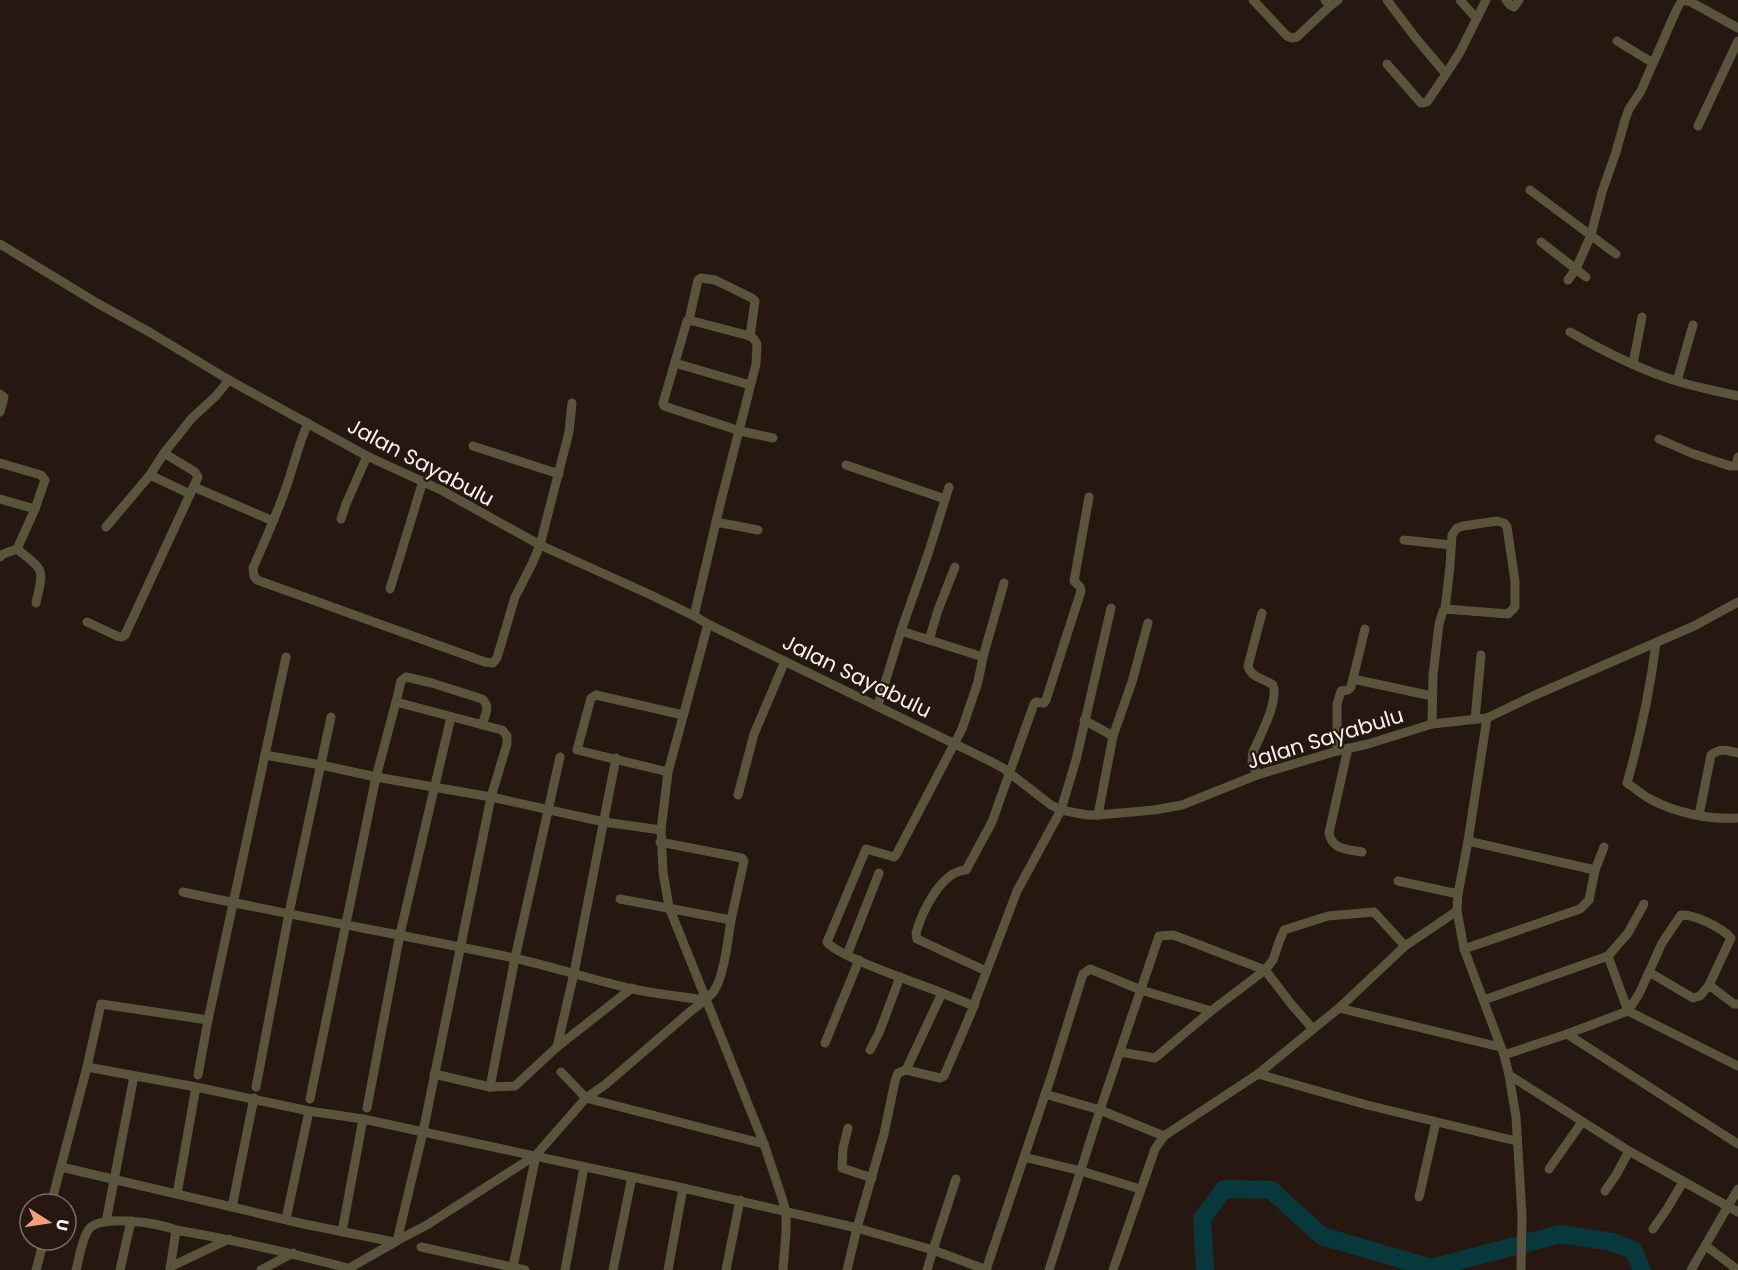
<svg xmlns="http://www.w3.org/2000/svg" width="1738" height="1270" font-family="Poppins,sans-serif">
  <rect width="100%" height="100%" fill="#271711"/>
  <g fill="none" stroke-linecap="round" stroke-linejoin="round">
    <polyline stroke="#09383c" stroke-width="18" points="1205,1270 1202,1219 1224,1189 1271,1190 1322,1236 1431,1268 1561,1234 1612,1242 1633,1250 1642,1270"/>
    <g stroke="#5b543d" stroke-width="9">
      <polyline points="1253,0 1287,36 1292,38 1297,37 1330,6"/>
      <polyline points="1325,0 1330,6 1338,0"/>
      <polyline points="1387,0 1415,37 1446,74 1460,52 1486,0"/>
      <polyline points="1460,0 1476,18"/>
      <polyline points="1506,0 1510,5 1514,7 1519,0"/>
      <path d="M1617 41 1653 63C1658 54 1678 3 1682 1 1685 0 1688 1 1691 2L1738 28"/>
      <polyline points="1387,64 1421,103 1427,102 1446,74"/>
      <polyline points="1698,126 1738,41"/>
      <polyline points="1530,190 1616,254"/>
      <polyline points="1541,242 1586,277"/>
      <polyline points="0,244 97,303 151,333 229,380 367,456 441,490 540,545 651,595 694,616 708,624 990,761 1003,768 1051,805 1061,810 1087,815 1098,815 1154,810 1182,805 1257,775 1337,751 1368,744 1432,724 1487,718 1533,696 1694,626 1738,602"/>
      <polyline points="1568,280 1576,269 1591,235 1602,192 1616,152 1625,120 1629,109 1641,91 1653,63"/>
      <polyline points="689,320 698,280 701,278 715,280 752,298 755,301 750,336"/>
      <path d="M1570 332C1605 352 1642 371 1680 382 1699 388 1718 391 1738 396"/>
      <polyline points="675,363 750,385"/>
      <polyline points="1633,364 1642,317"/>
      <polyline points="1677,381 1693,325"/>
      <polyline points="0,394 4,397 0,412"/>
      <path d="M308 423C299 443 294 464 287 485 277 514 265 541 253 568L254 576 257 580 485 662 493 663 497 658 515 597 532 564 540 545 569 432 572 403"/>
      <polyline points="1659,439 1691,453 1730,466 1736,466 1738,457"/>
      <polyline points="473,446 559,474"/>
      <polyline points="0,463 41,475 45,480 35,509 17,549 3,554 0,557"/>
      <polyline points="846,465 945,499"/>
      <polyline points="150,475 190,494"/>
      <polyline points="194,487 273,521"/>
      <polyline points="0,499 35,509"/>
      <polyline points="341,519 346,504 367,456"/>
      <polyline points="716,522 758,530"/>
      <polyline points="106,527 150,475 164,453 192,418 216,396 229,380"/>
      <polyline points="1404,540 1451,545"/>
      <path d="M17 549C24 555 35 562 39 569 44 576 37 596 36 603"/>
      <polyline points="390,589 423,481"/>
      <polyline points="694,616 720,505 756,364 757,344 754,339 750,336 693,321 687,321 663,403 664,406 740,431 773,438"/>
      <polyline points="87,622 117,636 122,637 125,635 198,477 195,472 164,453"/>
      <polyline points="929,640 938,610 955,567"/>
      <path d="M1656 643C1650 691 1640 737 1627 783 1635 788 1642 795 1650 799 1676 813 1709 820 1738 818"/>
      <polyline points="983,657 1004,583"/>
      <polyline points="1353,679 1432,696"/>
      <path d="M396 702 401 681 406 677 432 683 482 699C491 706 485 715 482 725"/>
      <polyline points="878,705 901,631"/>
      <polyline points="1487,718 1468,841 1458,894 1457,911 1464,949 1504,1055 1509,1075 1516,1117 1522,1216 1521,1270"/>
      <polyline points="1475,719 1481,655"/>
      <polyline points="1084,720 1113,736"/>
      <polyline points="1432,724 1433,675 1439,624 1443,611 1445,609 1508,614 1515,607 1515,581 1507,527 1504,523 1497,521 1463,526 1457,528 1452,535 1450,566 1445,609"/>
      <path d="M1348 748 1329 833C1332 850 1347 849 1362 852"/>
      <polyline points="1337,751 1337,704 1341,691 1348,690 1351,687 1365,629"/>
      <polyline points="265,755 321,765 376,777 491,797 604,822 661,830 663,872 669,907 764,1144 782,1198 786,1212 786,1232 783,1270"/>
      <polyline points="668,772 577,750 591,698 596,695 683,715"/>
      <path d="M1257 775 1252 761 1253 752C1260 736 1279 701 1273 685 1265 679 1250 677 1248 666L1262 613"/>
      <polyline points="738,795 754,734 785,661"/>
      <polyline points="1098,815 1113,736 1132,682 1148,623"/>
      <path d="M1699 815 1711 755C1720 748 1727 750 1738 753"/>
      <polyline points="661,830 668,772 708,624"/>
      <polyline points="1468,841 1595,870"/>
      <polyline points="660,842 742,858 744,861 731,920"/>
      <polyline points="1398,881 1458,894"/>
      <path d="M183 892C293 916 404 935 514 958 554 967 593 980 633 989 657 994 682 997 706 1000"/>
      <polyline points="1644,904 1628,933 1608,956 1628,1011 1738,1066"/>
      <polyline points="1464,949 1580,909 1589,900 1595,870 1604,847"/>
      <polyline points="847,955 879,873"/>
      <polyline points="1265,970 1292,1005 1313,1029"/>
      <path d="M986 971 917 939 916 933C922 912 941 871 966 870L992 822 1034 704 1036 702 1044 703 1046 700 1081 591 1080 587 1074 581 1089 497"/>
      <path d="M1709 985 1731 938C1722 928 1695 914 1681 915L1662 943 1649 972 1693 998 1700 996 1709 985 1734 1004H1738"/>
      <path d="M942 993C920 984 838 957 827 942L866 849 894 857 896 855 962 729 978 682 983 657 901 631 928 554 949 487"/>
      <polyline points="1484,1000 1608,956"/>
      <polyline points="1339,1008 1500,1047"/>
      <polyline points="1567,1034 1738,1144"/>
      <polyline points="825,1043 859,960"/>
      <polyline points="557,1047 632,988"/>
      <polyline points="870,1050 879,1033 900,977"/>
      <polyline points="1120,1052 1155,1058 1211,1011 1265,970 1273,960 1279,942 1284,930 1328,916 1374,912 1405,946"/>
      <polyline points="1504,1055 1567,1034 1628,1011 1639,994 1649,972"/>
      <polyline points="87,1067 101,1004 208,1020"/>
      <polyline points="906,1070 942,993 974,1006"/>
      <polyline points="561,1072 586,1098 764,1144"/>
      <polyline points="434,1074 490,1087 515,1086 557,1047 574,973 616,758"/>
      <polyline points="1258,1074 1339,1008 1405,946 1457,911"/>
      <polyline points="198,1075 208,1020 286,657"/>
      <polyline points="1509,1075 1629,1151 1738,1212"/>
      <polyline points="256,1087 289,913 331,717"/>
      <polyline points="490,1087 515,958 560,757"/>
      <polyline points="1045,1094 1100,1110 1164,1136"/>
      <polyline points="310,1099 376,777 396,702 502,730 507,736 507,744 491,797 423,1132 397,1241 346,1270"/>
      <polyline points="367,1108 400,934 451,717"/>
      <polyline points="848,1128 843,1148 842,1168 872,1178"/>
      <polyline points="1024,1157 1081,1171 1140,1189"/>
      <polyline points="61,1167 304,1224 394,1242 427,1225 536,1155"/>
      <polyline points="1549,1169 1582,1122"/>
      <polyline points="956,1179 933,1250 987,1270"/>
      <polyline points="1605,1191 1616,1175 1629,1151"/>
      <polyline points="177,1194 196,1087"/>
      <polyline points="1419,1197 1436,1122"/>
      <polyline points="51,1204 87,1067 196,1087 309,1111 363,1119 683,1188 857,1228 884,1134 895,1081 898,1073 906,1070 940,1078 944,1076 974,1006 976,999 1017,891 1061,810 1076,760 1111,608"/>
      <polyline points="232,1207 254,1098"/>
      <polyline points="286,1219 309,1111"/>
      <polyline points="106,1222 134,1076"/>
      <polyline points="1653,1229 1667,1209 1683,1182"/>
      <polyline points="342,1232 363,1119"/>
      <polyline points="1706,1246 1738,1270"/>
      <polyline points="421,1247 525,1270"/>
      <polyline points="170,1267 229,1239"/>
      <path d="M513 1267 536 1155 586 1098 606 1084 692 1010C700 1004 708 999 714 991 724 976 728 939 731 920L620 899"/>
      <polyline points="36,1270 44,1240"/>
      <path d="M76 1270C79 1259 82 1238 89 1229 102 1214 159 1223 176 1230"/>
      <polyline points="120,1270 131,1221"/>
      <path d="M170 1270 176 1230C234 1240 291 1253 348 1268"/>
      <polyline points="261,1270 293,1253"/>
      <polyline points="565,1270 584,1167"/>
      <polyline points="613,1270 632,1177"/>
      <polyline points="668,1270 683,1188"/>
      <polyline points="726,1270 740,1200"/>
      <polyline points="847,1270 857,1228 933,1250 927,1270"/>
      <polyline points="986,1270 1051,1077 1083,974 1090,969 1141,990 1211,1011"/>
      <polyline points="1049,1270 1100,1110 1159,936 1173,935 1184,939 1265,970"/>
      <polyline points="1113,1270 1155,1149 1164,1136 1258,1074 1367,1105 1516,1141"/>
      <polyline points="1691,1270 1738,1189"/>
    </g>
  </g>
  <g text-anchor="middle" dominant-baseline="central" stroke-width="4.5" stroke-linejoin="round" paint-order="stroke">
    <g font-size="21" fill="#fcf1ec" stroke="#271711">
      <text transform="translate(421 462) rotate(28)">Jalan Sayabulu</text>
      <text transform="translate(857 676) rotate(26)">Jalan Sayabulu</text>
      <text transform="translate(1325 738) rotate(-17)">Jalan Sayabulu</text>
    </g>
  </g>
  <g transform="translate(48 1222) rotate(102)"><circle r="28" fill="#271711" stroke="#7c6e69" stroke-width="1.5"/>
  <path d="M0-4.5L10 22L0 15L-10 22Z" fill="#f0a279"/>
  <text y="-9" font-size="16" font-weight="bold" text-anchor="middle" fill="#fcf1ec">U</text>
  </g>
</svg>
